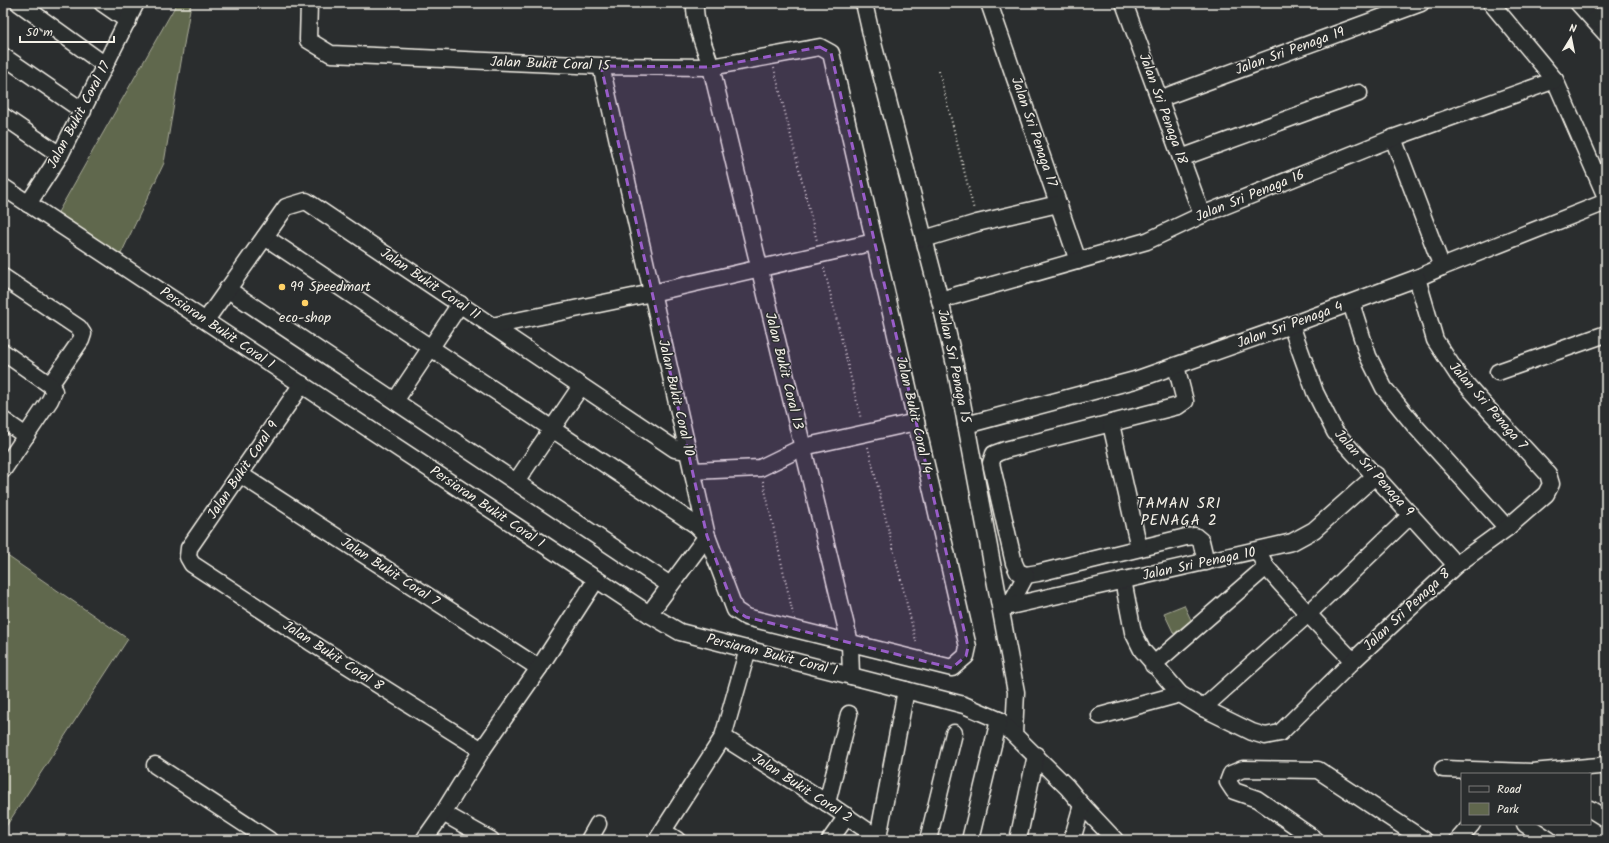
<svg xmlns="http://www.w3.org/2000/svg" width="1609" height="843" font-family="Kalam,sans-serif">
  <rect width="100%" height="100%" fill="#2a2d2e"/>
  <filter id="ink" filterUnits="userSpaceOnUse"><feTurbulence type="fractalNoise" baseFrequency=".025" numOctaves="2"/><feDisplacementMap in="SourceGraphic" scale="8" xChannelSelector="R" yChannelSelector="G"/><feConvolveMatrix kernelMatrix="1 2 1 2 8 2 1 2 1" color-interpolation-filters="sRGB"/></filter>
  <g filter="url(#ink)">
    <g fill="#60674d" stroke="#aaac9a">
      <polygon points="177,3 191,3 164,163 120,256 57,214"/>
      <polygon points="3,553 128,639 3,831"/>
      <polygon points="1184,605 1191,620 1174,634 1164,613"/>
    </g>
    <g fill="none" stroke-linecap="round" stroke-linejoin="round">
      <g stroke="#f4f1e8" stroke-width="19">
        <g id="minor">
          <polyline points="19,3 105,65"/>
          <polyline points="102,3 128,21"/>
          <polyline points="309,3 308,40 331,54 601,66 711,67 820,47 831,53 968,647 966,656 952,668 746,617 735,610 707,536 601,66"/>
          <path d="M695 3C694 24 705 47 711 67L850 643 851 676"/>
          <polyline points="864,3 874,47 940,300 955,365 1016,692 1014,733"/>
          <polyline points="989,3 1078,261"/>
          <polyline points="1124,3 1202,215"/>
          <polyline points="1491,3 1555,80 1606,197"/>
          <polyline points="1578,3 1606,34"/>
          <polyline points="1594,20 1606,12"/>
          <polyline points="3,56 83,111"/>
          <polyline points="1159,99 1421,3"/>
          <polyline points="3,116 60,155"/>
          <polyline points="1393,138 1442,267"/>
          <polyline points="1181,158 1359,93"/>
          <polyline points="3,187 649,614 680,632 964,705 999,720 1067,787 1082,805 1115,840"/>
          <polyline points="28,204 60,155 136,3"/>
          <polyline points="265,237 696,525 707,536"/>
          <polyline points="924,239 977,223 1058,204"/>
          <polyline points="3,277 79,328 83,334 81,340 50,385"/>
          <polyline points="227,289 670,585"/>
          <polyline points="940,300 1147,241 1202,215 1393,138 1555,80"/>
          <polyline points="1351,303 1368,356 1384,388 1415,426 1507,528"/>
          <polyline points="206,320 286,207 306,201 675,449 688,451"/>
          <polyline points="1291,325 1315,392 1335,432 1456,565"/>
          <polyline points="492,326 652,293 874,242"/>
          <polyline points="3,352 50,385 54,391 50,400 3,470"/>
          <polyline points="1176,366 1185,401 1178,406 1005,450 994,454 991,463 1014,563 1018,572 1026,575 1038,573 1186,537 1195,536 1201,541 1206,562"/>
          <polyline points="1498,372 1606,334"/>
          <polyline points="302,384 189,548 188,557 192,564 312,643 482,750"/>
          <polyline points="395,401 460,304"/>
          <polyline points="3,420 26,436"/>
          <polyline points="1111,424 1139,548"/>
          <polyline points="966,425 1135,380 1291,325 1417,278 1442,267 1606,202"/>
          <polyline points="692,471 760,468 803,447 916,422"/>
          <polyline points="241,475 539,668"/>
          <polyline points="516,482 581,386"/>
          <polyline points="1266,567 1308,614 1353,661"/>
          <polyline points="1123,580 1133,632 1142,650 1180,694 1203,708 1252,732 1265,736 1280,733 1353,661 1456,565 1507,528 1546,494 1551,484 1548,474 1488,409 1458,375 1435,340 1417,278"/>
          <polyline points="1010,605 1026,575"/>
          <polyline points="1001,608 1292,542 1314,530 1376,475"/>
          <polyline points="649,614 707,536"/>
          <polyline points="1153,665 1266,567 1258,551"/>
          <polyline points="1203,708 1308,614 1411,515"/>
          <polyline points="1100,716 1180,694"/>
          <polyline points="723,737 827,803 881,840"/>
          <polyline points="155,765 269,840"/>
          <polyline points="1443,769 1532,772 1599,766 1606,764"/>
          <polyline points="827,803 849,714"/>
          <polyline points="1590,809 1606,819"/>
          <polyline points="443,813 491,840"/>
          <polyline points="1525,824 1549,840"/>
          <polyline points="663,831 677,840"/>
          <polyline points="878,838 906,690"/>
          <polyline points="424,840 443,813 482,750 539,668 596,580"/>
          <polyline points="589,840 598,824"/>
          <polyline points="657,840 723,737 748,649"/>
          <polyline points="830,840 847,816"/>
          <polyline points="928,840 954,733"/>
          <polyline points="970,840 999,720"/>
          <polyline points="1018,840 1036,755"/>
          <polyline points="1072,840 1082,805"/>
          <polyline points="1316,840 1257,799 1234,791 1228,782 1231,774 1243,769 1318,770 1424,840"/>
          <polyline points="1458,840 1472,824"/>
        </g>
      </g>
      <g stroke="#f4f1e8" stroke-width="2" stroke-dasharray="1 3" stroke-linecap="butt">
        <polyline points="774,68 817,241"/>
        <polyline points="939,71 974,210"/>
        <polyline points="824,268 861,419"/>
        <polyline points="868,447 917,645"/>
        <polyline points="763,481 793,614"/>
        <polyline points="3,712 8,715 3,733"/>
      </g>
      <use href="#minor" stroke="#2a2d2e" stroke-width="16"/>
    </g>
  </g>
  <path fill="#995dc9" fill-opacity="0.2" stroke="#995dc9" stroke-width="3" stroke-dasharray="8 5" stroke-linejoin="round" d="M820 47 831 53 968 647 966 656 952 668 746 617 735 610 707 536 601 66 711 67Z"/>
  <g fill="#ffd166" stroke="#2a2d2e" stroke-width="1.5">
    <circle cx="282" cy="287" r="4"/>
    <circle cx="305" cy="303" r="4"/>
  </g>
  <g text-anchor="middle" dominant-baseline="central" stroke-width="3" stroke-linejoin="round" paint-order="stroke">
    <g font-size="14" fill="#f4f1e8" stroke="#2a2d2e">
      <text transform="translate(1290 51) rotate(-20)">Jalan Sri Penaga 19</text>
      <text transform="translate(550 64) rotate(2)">Jalan Bukit Coral 15</text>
      <text transform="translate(1163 109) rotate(70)">Jalan Sri Penaga 18</text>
      <text transform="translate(79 115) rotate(-62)">Jalan Bukit Coral 17</text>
      <text transform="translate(1034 132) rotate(71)">Jalan Sri Penaga 17</text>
      <text transform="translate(1250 196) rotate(-22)">Jalan Sri Penaga 16</text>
      <text transform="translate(430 284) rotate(34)">Jalan Bukit Coral 11</text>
      <text transform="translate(1290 325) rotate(-20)">Jalan Sri Penaga 4</text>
      <text transform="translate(217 328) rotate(34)">Persiaran Bukit Coral 1</text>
      <text transform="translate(954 366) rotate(78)">Jalan Sri Penaga 15</text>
      <text transform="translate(784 371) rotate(76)">Jalan Bukit Coral 13</text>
      <text transform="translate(676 398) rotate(77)">Jalan Bukit Coral 10</text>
      <text transform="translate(1488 406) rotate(49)">Jalan Sri Penaga 7</text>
      <text transform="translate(914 415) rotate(77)">Jalan Bukit Coral 14</text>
      <text transform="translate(243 470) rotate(-56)">Jalan Bukit Coral 9</text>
      <text transform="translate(1374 473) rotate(48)">Jalan Sri Penaga 9</text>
      <text transform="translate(487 507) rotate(34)">Persiaran Bukit Coral 1</text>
      <text transform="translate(1199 564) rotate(-12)">Jalan Sri Penaga 10</text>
      <text transform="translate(390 572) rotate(33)">Jalan Bukit Coral 7</text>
      <text transform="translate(1407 610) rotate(-43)">Jalan Sri Penaga 8</text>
      <text transform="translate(772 655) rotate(14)">Persiaran Bukit Coral 1</text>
      <text transform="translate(333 656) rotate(33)">Jalan Bukit Coral 8</text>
      <text transform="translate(802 788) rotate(33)">Jalan Bukit Coral 2</text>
    </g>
    <g font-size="14" fill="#f4f1e8" stroke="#2a2d2e" text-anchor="start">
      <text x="290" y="287">99 Speedmart</text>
      <text x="305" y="318" text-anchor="middle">eco-shop</text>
    </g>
    <g font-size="15" letter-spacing="1" fill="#f4f1e8" stroke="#2a2d2e">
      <text x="1179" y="504">TAMAN SRI<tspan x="1179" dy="17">PENAGA 2</tspan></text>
    </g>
  </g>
  <rect width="1609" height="843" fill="none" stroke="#2a2d2e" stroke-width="16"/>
  <rect x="8" y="8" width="1593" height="827" fill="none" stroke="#f4f1e8" stroke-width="1.5" filter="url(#ink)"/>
  <rect x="1461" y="773" width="130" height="52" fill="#2a2d2e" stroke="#7b7b78"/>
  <rect x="1469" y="786" width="20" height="6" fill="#2a2d2e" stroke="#7b7b78"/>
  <text x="1497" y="793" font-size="12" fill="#f4f1e8">Road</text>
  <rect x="1469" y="803" width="20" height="12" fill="#60674d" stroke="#7b7b78"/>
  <text x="1497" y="813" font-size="12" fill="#f4f1e8">Park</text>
  <g transform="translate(1571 38) rotate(10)" stroke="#2a2d2e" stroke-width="3" paint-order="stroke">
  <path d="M0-3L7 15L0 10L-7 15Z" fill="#f4f1e8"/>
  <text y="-6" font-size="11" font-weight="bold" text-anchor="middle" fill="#f4f1e8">N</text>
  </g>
  <path d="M20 36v6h94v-6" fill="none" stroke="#f4f1e8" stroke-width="2"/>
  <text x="26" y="36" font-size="12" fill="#f4f1e8" stroke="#2a2d2e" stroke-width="3" paint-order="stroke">50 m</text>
</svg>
